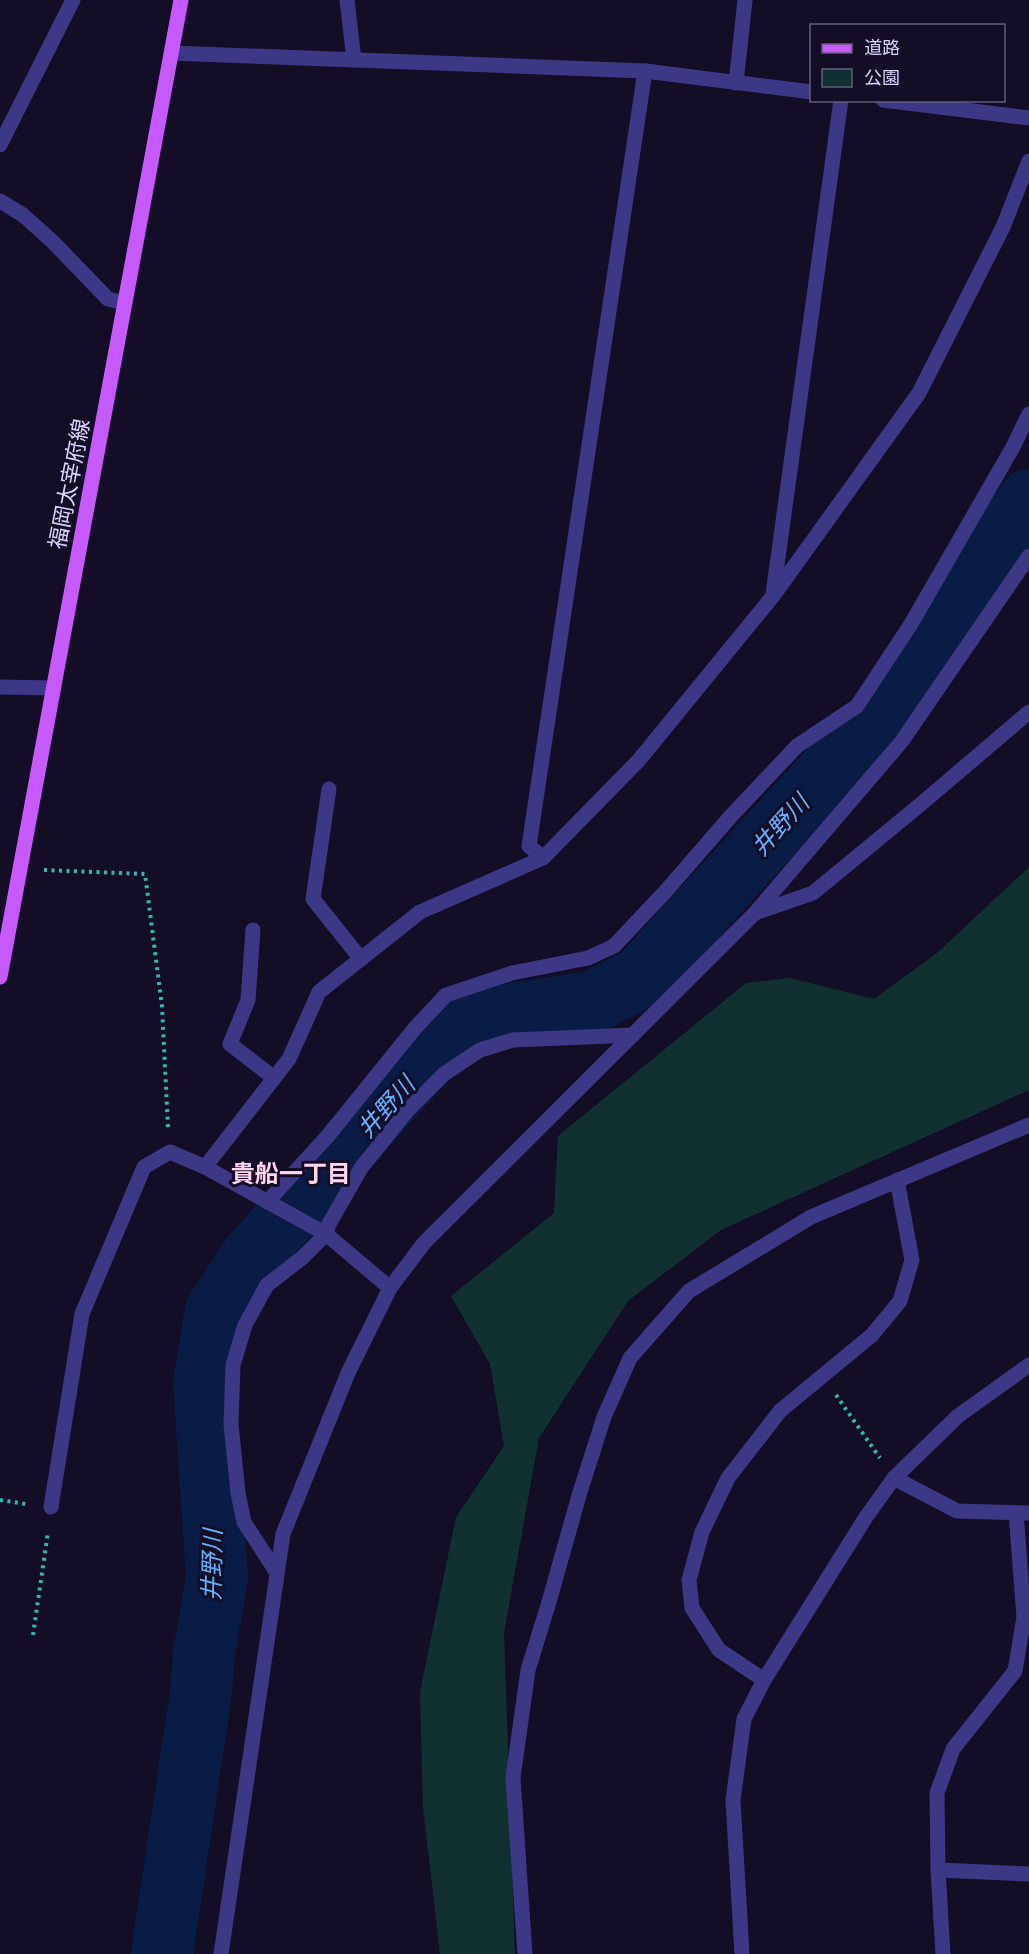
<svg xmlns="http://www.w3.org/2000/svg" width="1029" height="1954" font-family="Jost,'Noto Sans JP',sans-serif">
  <rect width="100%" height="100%" fill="#130e26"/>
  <polygon fill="#113030" points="1029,867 1029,1090 721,1230 628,1301 539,1438 504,1633 515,1954 440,1954 423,1807 420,1692 456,1517 504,1446 490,1364 451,1296 554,1213 558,1136 746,983 790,978 874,999 937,953"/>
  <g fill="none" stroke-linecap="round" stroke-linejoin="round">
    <polyline stroke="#081c45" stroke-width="62" points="162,1954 201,1692 204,1652 217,1577 204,1381 216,1311 250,1259 395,1093 451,1034 486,1018 593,1002 641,977 878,717 1029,500"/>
    <g stroke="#2bbbb6" stroke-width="4" stroke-dasharray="3 4.5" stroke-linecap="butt">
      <polyline points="44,870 145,874 162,1006 168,1128"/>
      <polyline points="836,1395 880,1458"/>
      <polyline points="0,1500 26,1504"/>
      <polyline points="33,1635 48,1532"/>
    </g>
    <polyline stroke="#3d3886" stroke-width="15" points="755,913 813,893 921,804 1029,712"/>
    <g stroke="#3d3886" stroke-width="15">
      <polyline points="347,0 354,60"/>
      <polyline points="172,53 645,71 812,92"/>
      <polyline points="645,71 529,846 543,858 639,760 773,596 919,393 1003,227 1029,161"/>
      <polyline points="736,83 745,0"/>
      <polyline points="883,100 1029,118"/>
      <polyline points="0,145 73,0"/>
      <polyline points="0,201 23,215 52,241 108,299 125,303"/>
      <polyline points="773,594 841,100"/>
      <polyline points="0,687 54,688"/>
      <polyline points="329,789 313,899 361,959"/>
      <polyline points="253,930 248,1000 230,1044 274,1078"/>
      <polyline points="205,1167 289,1059 319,992 420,912 543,858"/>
      <polyline points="267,1202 327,1137 415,1028 446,995 512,973 588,958 614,946 665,892 731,816 797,746 857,706 911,624 1013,447 1029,414"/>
      <polyline points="894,1478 957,1511 1029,1513"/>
      <polyline points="51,1507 82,1314 144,1167 170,1152 205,1167 326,1234 390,1288"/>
      <polyline points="277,1573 244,1522 238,1493 231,1424 233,1365 245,1325 267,1285 302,1258 326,1234 329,1224 361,1168 407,1111 444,1074 480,1050 513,1040 633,1035"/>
      <polyline points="764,1680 719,1650 692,1608 689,1580 702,1532 728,1478 780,1411 872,1335 900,1301 912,1260 897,1180"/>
      <polyline points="938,1870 1029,1874"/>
      <polyline points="221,1954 283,1534 348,1373 390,1288 424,1243 755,913 902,741 1029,556"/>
      <polyline points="525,1954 513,1778 528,1670 549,1602 580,1492 604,1417 630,1358 689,1291 811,1217 1029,1125"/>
      <polyline points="742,1954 733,1800 744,1719 764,1680 866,1517 894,1478 958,1416 1029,1365"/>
      <polyline points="943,1954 938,1870 937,1793 953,1749 1015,1671 1024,1617 1016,1513"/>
    </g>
    <polyline stroke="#c75aff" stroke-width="15" points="0,977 181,0"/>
  </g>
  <g text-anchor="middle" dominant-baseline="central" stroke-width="6" stroke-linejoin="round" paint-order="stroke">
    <g font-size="22" fill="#d9d3ff" stroke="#130e26">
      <text transform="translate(69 484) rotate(-79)">福岡太宰府線</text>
    </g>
    <g font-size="24" font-style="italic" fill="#61b1ff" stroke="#130e26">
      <text transform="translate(780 825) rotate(-48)">井野川</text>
      <text transform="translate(386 1107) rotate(-48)">井野川</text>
      <text transform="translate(212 1565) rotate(-89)">井野川</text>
    </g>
    <g font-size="24" font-weight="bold" fill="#ffd5ee" stroke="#130e26">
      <text x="291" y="1173">貴船一丁目</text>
    </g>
  </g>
  <rect x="810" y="24" width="195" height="78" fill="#130e26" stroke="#625d7d" stroke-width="1.5"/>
  <rect x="822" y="44" width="30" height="9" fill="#c75aff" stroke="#625d7d" stroke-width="1.5"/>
  <text x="864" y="54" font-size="18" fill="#d9d3ff">道路</text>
  <rect x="822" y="69" width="30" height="18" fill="#113030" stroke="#625d7d" stroke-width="1.5"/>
  <text x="864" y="84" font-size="18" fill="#d9d3ff">公園</text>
</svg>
